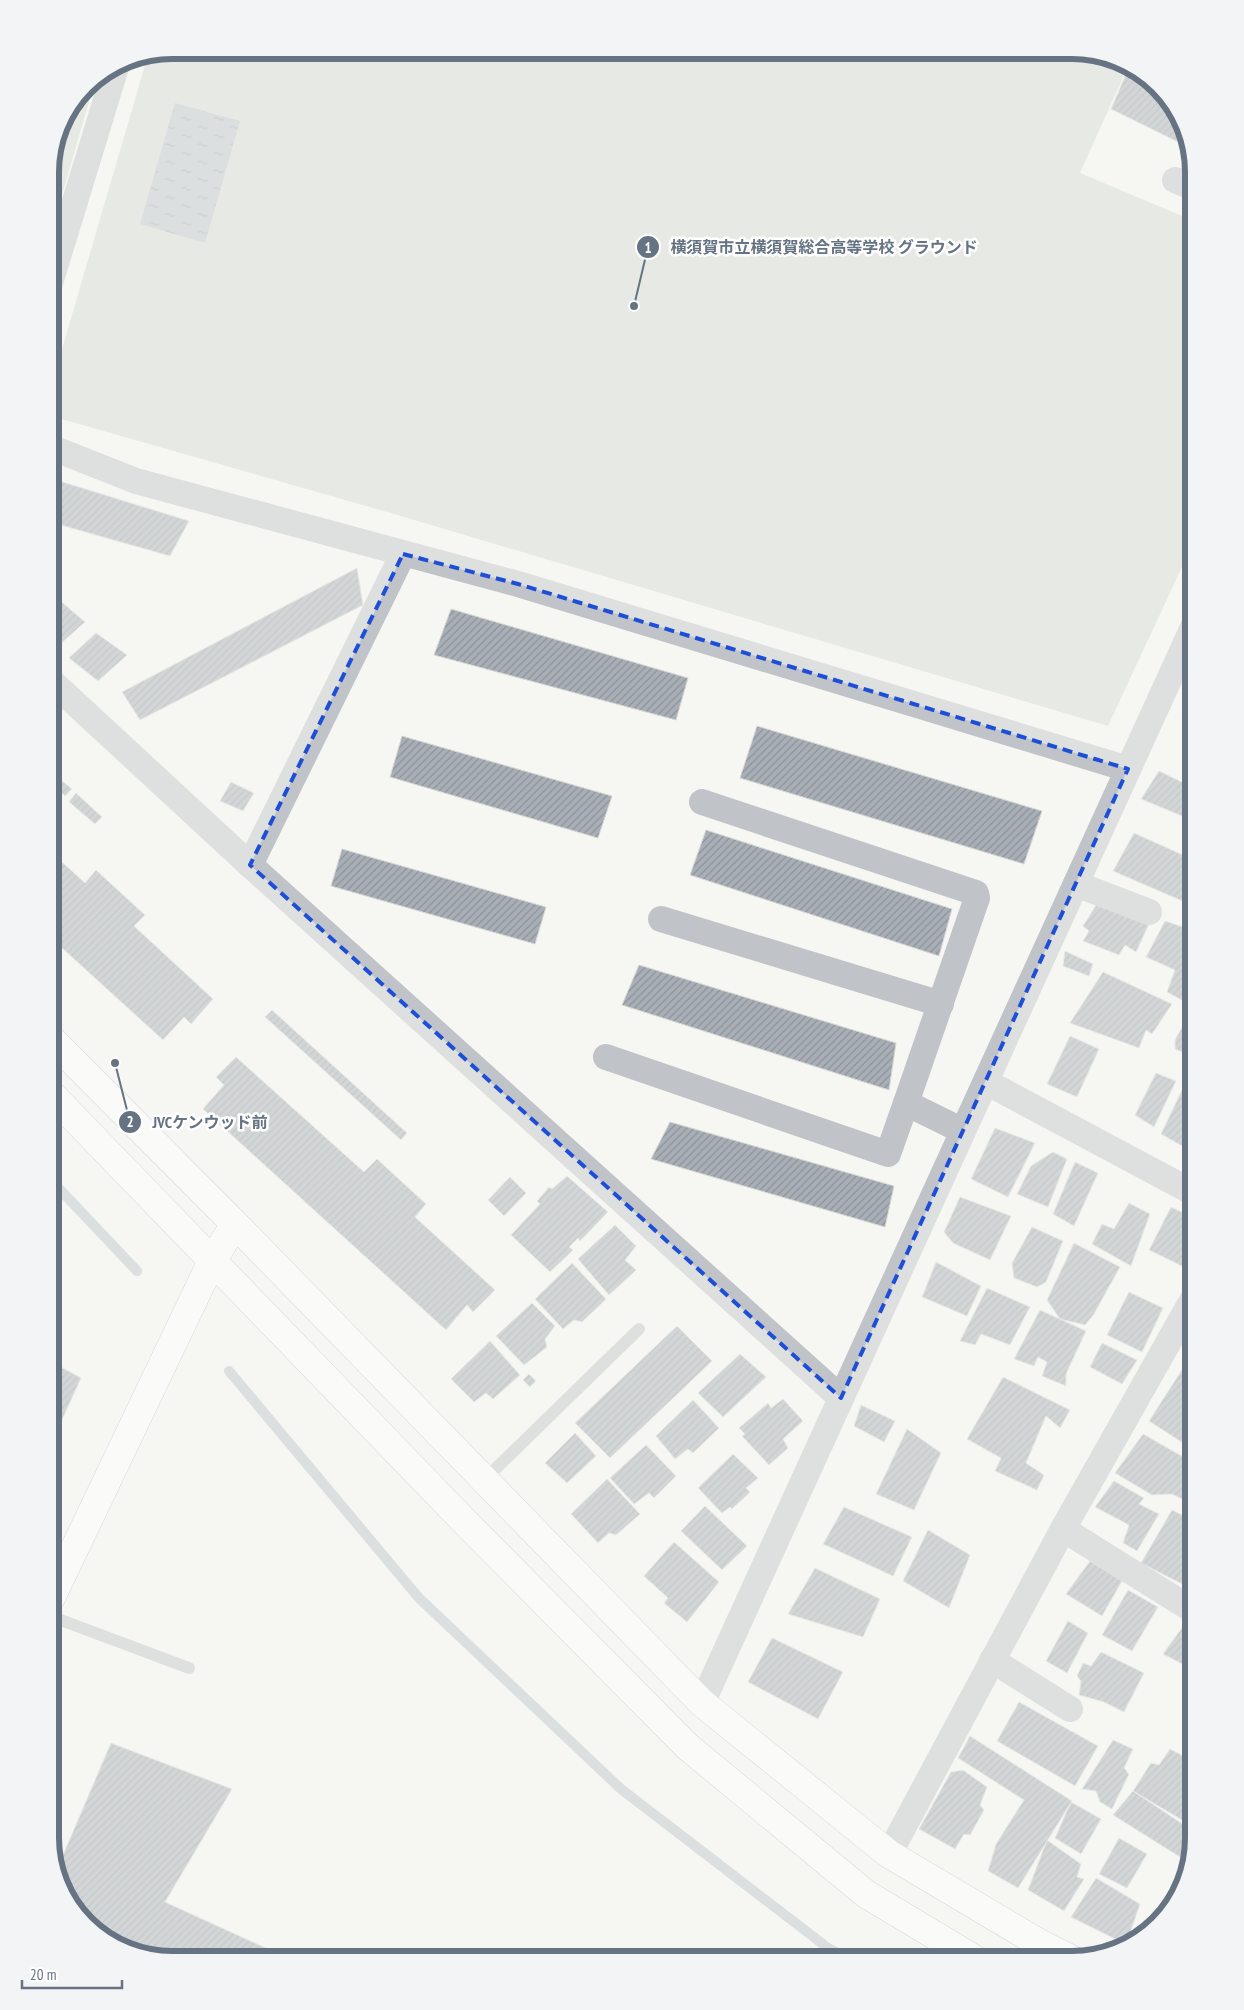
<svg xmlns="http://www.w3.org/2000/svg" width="1244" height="2010" font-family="'PT Sans Narrow','Noto Sans JP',sans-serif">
  <defs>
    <pattern id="water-ripples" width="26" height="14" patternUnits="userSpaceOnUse" patternTransform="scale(1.25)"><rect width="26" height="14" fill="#bac3c9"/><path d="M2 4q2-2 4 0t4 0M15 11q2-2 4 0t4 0" fill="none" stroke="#9ba3a9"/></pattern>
    <pattern id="building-hatch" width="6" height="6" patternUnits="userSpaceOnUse" patternTransform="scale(1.25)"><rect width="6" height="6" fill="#a9afb6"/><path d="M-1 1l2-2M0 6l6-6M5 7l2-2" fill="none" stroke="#8d9399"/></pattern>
  </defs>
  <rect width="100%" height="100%" fill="#f6f6f3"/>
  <g fill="#d5dbd3">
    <polygon points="171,50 1081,50 1128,66 1080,173 1194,221 1194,541 1108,726 394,514 51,416 50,390 148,55"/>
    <polygon points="96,78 50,236 50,164 59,125 86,85"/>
  </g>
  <polygon fill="url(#water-ripples)" points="175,103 240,121 205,243 140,224"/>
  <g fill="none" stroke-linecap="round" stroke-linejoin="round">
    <g stroke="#bac3c9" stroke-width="10">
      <polyline points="50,1179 137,1271"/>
      <polyline points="229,1371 419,1598 621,1789 828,1948 851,1960"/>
    </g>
  </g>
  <g fill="url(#building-hatch)" stroke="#d8d8d6">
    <polygon points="1129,67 1140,71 1181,117 1188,147 1111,109"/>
    <polygon points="50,478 189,521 170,556 50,522"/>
    <polygon points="357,568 363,605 140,720 122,692"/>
    <polygon points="50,592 85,622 58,646 50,640"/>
    <polygon points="451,609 688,678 676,720 434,655"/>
    <polygon points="96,633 127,655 98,681 69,658"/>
    <polygon points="1190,698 1194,700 1194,734 1187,733 1182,719"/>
    <polygon points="757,726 1042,811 1024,864 740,778"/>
    <polygon points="402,736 612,796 598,838 390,777"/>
    <polygon points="50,771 72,789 65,796 50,783"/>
    <polygon points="1159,771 1194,788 1192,807 1194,821 1141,799"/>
    <polygon points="231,782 254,793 243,811 220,801"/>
    <polygon points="76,793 102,817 95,824 69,802"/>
    <polygon points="706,830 952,909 939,956 690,875"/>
    <polygon points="1134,833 1194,860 1194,906 1113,871"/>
    <polygon points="342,849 546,907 535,944 331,886"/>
    <polygon points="50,851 85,883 96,870 145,915 134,926 213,999 191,1024 184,1017 163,1040 50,937"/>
    <polygon points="1098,902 1149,924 1136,952 1125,945 1119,955 1083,941 1089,931 1083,926"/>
    <polygon points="1165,921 1186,928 1182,938 1194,945 1194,994 1189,1004 1167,992 1175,970 1146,957"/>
    <polygon points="1065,951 1093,964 1089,976 1063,966"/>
    <polygon points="639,965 896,1043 889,1090 622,1005"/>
    <polygon points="1103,972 1172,1004 1152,1034 1146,1030 1139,1048 1070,1023"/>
    <polygon points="272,1010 407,1133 401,1140 265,1017"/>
    <polygon points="1191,1011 1194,1013 1194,1057 1175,1049 1175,1040"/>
    <polygon points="1070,1036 1099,1049 1077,1097 1047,1084"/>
    <polygon points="236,1057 364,1172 377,1159 426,1204 415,1217 495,1290 473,1312 467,1305 446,1330 203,1109 224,1085 216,1077"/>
    <polygon points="1156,1073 1176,1081 1154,1127 1135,1115"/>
    <polygon points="1182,1090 1194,1094 1194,1124 1184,1147 1161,1134"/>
    <polygon points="670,1122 894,1186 885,1227 651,1159"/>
    <polygon points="995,1128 1035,1143 1008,1197 971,1179"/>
    <polygon points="1053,1152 1067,1159 1048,1207 1017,1194 1031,1166"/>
    <polygon points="1075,1162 1098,1173 1074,1226 1053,1214"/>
    <polygon points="567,1176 608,1212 580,1241 578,1238 569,1247 573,1250 550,1272 511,1235 540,1204 537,1201 549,1187 552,1189"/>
    <polygon points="510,1177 526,1193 504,1216 488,1200"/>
    <polygon points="960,1197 1011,1216 990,1260 953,1243 944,1232"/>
    <polygon points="1129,1203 1150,1214 1131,1266 1092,1244 1102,1224 1114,1229"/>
    <polygon points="1171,1207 1194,1218 1194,1252 1186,1268 1149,1250"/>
    <polygon points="615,1225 636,1246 625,1260 636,1270 609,1295 578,1259"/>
    <polygon points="1032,1227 1063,1241 1046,1282 1037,1287 1014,1278 1012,1263"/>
    <polygon points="1074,1243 1120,1267 1094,1314 1085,1325 1060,1319 1047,1300"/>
    <polygon points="936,1262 981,1286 967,1316 922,1297"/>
    <polygon points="572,1263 606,1299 582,1322 574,1320 563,1329 535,1299"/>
    <polygon points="987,1288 1030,1307 1010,1345 981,1334 975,1345 960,1341"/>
    <polygon points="1129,1292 1163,1308 1142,1352 1107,1335"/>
    <polygon points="532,1303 555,1326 545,1339 547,1347 524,1365 496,1336"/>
    <polygon points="1040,1310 1086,1331 1066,1374 1066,1386 1042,1376 1047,1362 1038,1357 1034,1366 1014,1359"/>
    <polygon points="677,1326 712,1361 610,1458 575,1423"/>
    <polygon points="490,1341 520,1375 493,1399 486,1393 474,1402 451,1379"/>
    <polygon points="1102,1343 1137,1360 1122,1384 1090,1367"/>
    <polygon points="1194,1351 1194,1450 1149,1421"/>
    <polygon points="740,1354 766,1377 723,1417 698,1393"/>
    <polygon points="50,1361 81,1378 50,1446"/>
    <polygon points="529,1374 536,1381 530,1387 523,1380"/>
    <polygon points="1003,1377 1070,1410 1060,1428 1046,1416 1026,1463 1044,1475 1037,1490 995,1471 1001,1458 967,1439"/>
    <polygon points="783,1399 803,1421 783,1439 788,1448 769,1465 742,1436 745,1434 739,1428 768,1403 771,1408"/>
    <polygon points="693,1400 719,1428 693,1453 688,1449 675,1459 656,1436"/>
    <polygon points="861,1405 895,1421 884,1442 854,1426"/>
    <polygon points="907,1429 941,1453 914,1510 876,1494"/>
    <polygon points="575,1433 596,1456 567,1483 545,1463"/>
    <polygon points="1143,1434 1194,1463 1194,1505 1172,1494 1152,1495 1115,1473"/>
    <polygon points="646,1445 676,1476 654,1498 649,1493 634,1504 610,1478"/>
    <polygon points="733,1454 758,1478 746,1488 750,1492 732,1509 730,1507 722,1513 698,1488"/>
    <polygon points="607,1479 640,1514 616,1535 609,1533 598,1543 571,1514"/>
    <polygon points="1114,1481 1144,1498 1139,1504 1159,1514 1137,1551 1123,1543 1129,1525 1095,1507"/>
    <polygon points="705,1506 747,1546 722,1570 681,1531"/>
    <polygon points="844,1507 912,1537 893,1576 823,1544"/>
    <polygon points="1172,1510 1194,1521 1194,1581 1190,1588 1141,1563"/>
    <polygon points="928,1530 970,1555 949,1608 903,1581"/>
    <polygon points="674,1542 719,1582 687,1622 664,1603 668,1598 644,1576"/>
    <polygon points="1090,1561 1122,1581 1102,1616 1066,1594"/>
    <polygon points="815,1568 880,1599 863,1637 788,1614"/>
    <polygon points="1128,1590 1158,1607 1132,1651 1102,1635"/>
    <polygon points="1068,1621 1088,1633 1067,1673 1046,1661"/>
    <polygon points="1184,1625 1194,1630 1194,1670 1163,1654"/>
    <polygon points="772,1638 843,1672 818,1719 748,1682"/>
    <polygon points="1101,1652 1144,1673 1124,1712 1104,1702 1079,1695 1081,1681 1077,1676 1083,1663 1091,1666"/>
    <polygon points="1019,1702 1098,1746 1075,1786 997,1741"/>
    <polygon points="970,1736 1072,1801 1018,1888 988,1871 996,1844 1024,1800 958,1758"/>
    <polygon points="1113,1740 1133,1749 1124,1768 1129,1774 1112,1809 1100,1802 1096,1791 1082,1789"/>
    <polygon points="111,1743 232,1789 165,1902 292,1960 164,1960 104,1940 63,1893 57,1869"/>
    <polygon points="1170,1749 1191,1760 1184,1772 1194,1779 1194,1827 1133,1791 1151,1763 1159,1765"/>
    <polygon points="963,1770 987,1787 980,1805 984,1810 970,1835 964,1834 955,1849 919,1829 951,1772"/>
    <polygon points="1133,1791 1193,1831 1180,1857 1113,1815"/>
    <polygon points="1071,1802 1101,1819 1081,1854 1055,1838"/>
    <polygon points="1119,1838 1147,1854 1127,1888 1099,1874"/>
    <polygon points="1047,1840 1081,1864 1077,1877 1084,1879 1064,1911 1028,1890"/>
    <polygon points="1096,1878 1140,1904 1130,1933 1115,1939 1071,1917"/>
  </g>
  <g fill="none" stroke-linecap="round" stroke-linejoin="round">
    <g stroke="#b2b6bc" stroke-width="29">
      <g id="secondary">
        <polyline points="50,1038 235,1224 702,1703 889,1854 1039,1943 1073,1960"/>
        <polyline points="50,1093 465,1522 688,1747 866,1894 976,1960"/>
        <polyline points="50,1600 212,1261 235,1224"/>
      </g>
    </g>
    <g stroke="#c0c3c7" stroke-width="12">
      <polyline points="484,1480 639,1329"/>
      <polyline points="50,1616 189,1668"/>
    </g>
    <g stroke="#c0c3c7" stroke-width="26">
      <polyline points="1175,180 1194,188"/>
      <polyline points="50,283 117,64"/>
      <polyline points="50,447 136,481 518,584 1128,769"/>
      <polyline points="50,680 250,865 841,1398"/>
      <polyline points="702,802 976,893 977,898 906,1103"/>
      <polyline points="250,865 403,554"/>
      <polyline points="1076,884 1149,912"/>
      <polyline points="661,919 941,1004"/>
      <polyline points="606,1057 888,1154 906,1103 963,1131"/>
      <polyline points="986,1082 1194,1193"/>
      <polyline points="1063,1529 1194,1611"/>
      <polyline points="992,1660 1070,1709"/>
      <polyline points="702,1703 1194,625"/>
      <polyline points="889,1854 1063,1529 1194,1297"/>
    </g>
    <use href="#secondary" stroke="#fff" stroke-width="28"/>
  </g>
  <path d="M0 0H1244V2010H0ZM403 554 518 584 1128 769 841 1398 250 865Z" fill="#f6f6f3" fill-opacity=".55" fill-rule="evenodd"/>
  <path fill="none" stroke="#1d4ed8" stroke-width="4" stroke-dasharray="10 6" stroke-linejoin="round" d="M403 554 518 584 1128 769 841 1398 250 865Z"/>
  <path d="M0 0H1244V2010H0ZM172 59H1072A113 113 0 0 1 1185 172V1838A113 113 0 0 1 1072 1951H172A113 113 0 0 1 59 1838V172A113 113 0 0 1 172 59Z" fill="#f3f4f5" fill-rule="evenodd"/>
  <path fill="none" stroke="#667383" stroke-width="6" d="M172 59H1072A113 113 0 0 1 1185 172V1838A113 113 0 0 1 1072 1951H172A113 113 0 0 1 59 1838V172A113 113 0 0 1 172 59Z"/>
  <path fill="none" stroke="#667383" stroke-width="2" d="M634 306L648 247M115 1063L130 1122"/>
  <g fill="#667383" stroke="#fff" stroke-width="2">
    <circle cx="634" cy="306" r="5"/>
    <circle cx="115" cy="1063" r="5"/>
    <circle cx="648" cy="247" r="12"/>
    <circle cx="130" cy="1122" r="12"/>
  </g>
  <g font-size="15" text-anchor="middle" font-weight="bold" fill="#fff">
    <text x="648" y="253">1</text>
    <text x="130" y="1127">2</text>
  </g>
  <g font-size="16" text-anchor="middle" font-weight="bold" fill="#667383" stroke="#fff" stroke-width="5" stroke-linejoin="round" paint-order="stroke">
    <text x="824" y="253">横須賀市立横須賀総合高等学校 グラウンド</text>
    <text x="210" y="1128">JVCケンウッド前</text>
  </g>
  <path d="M22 1980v8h100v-8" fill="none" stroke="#667383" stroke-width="2.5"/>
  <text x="30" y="1980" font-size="15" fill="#667383" stroke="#ffffff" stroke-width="4" paint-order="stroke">20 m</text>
</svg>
